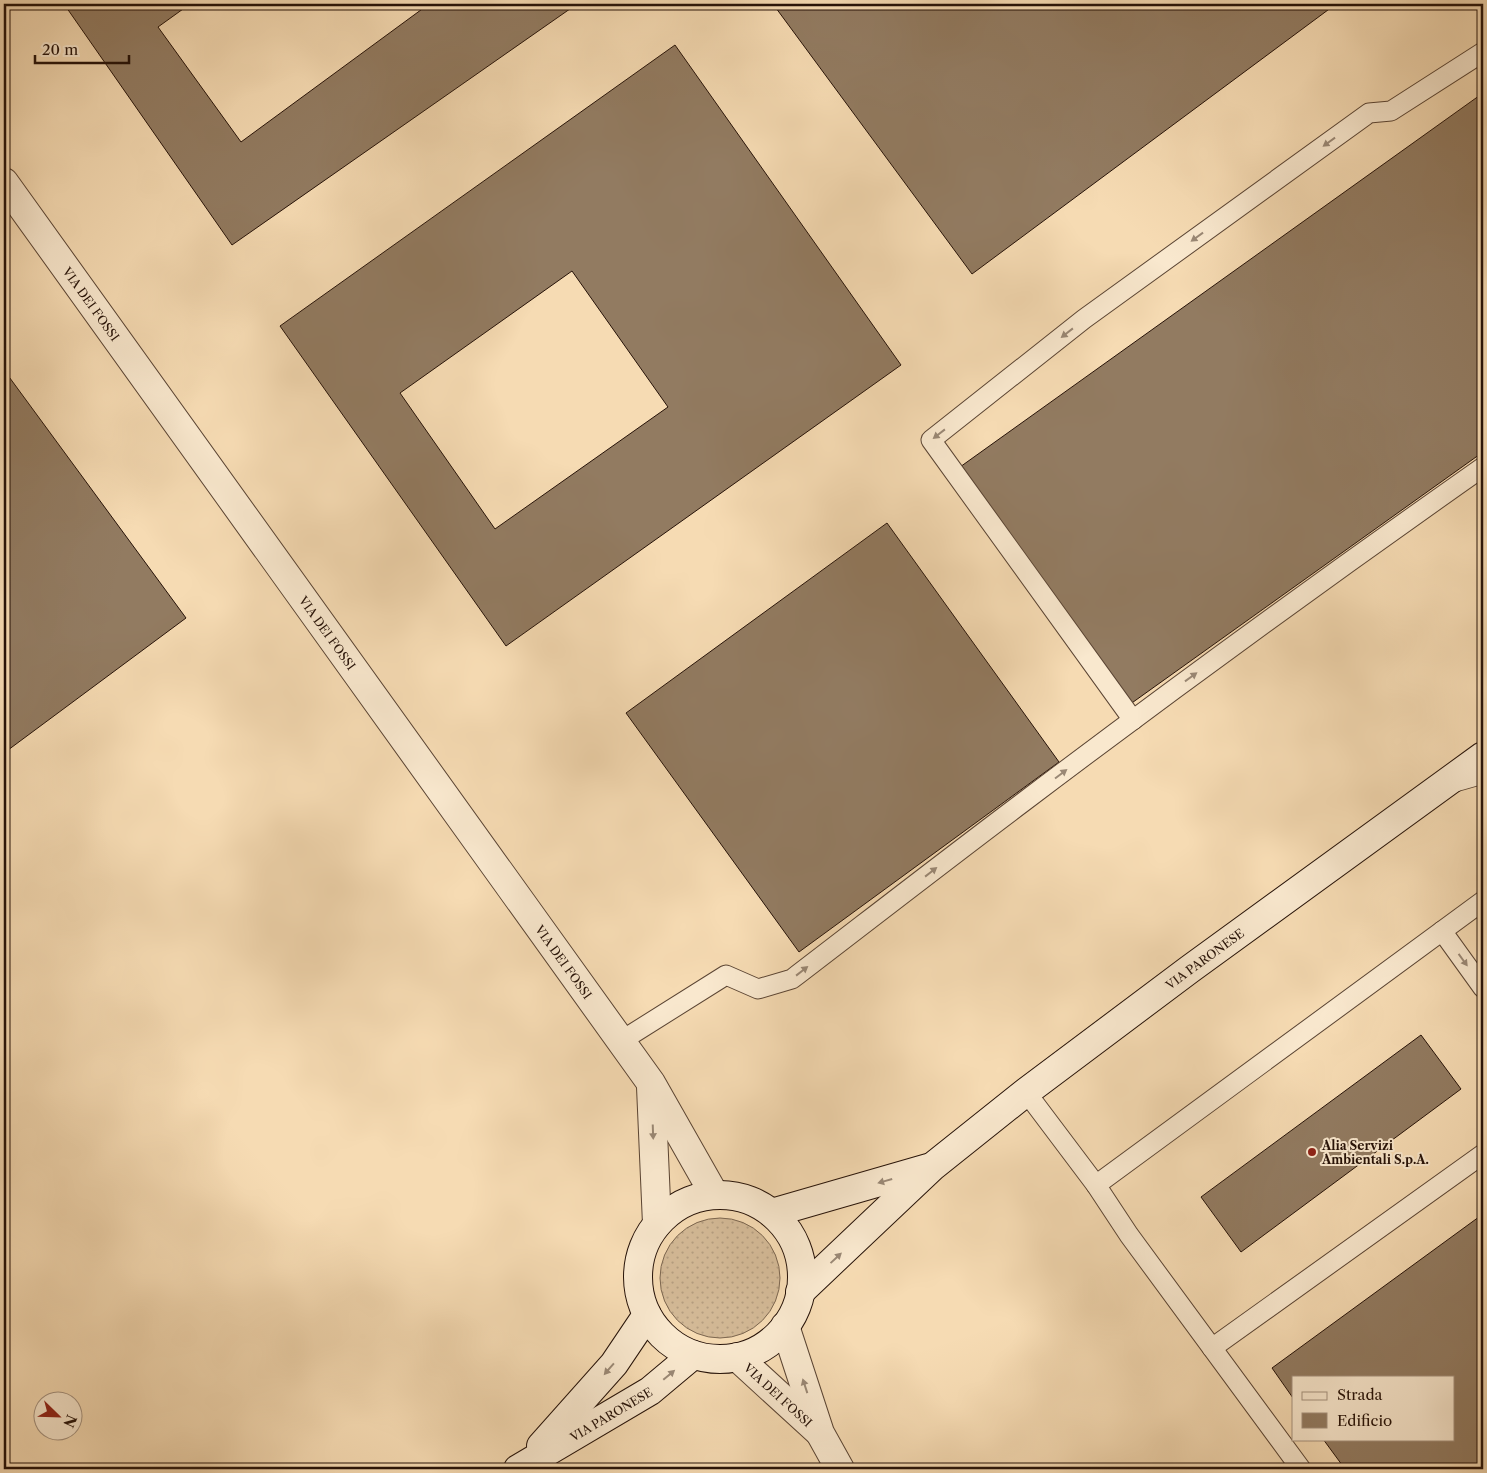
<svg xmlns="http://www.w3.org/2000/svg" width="1487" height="1473" font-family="'Libre Caslon Text',serif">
  <defs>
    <pattern id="grass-dots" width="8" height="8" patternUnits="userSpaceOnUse" patternTransform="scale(1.25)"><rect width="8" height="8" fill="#d3b996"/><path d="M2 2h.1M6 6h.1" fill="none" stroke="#b59e80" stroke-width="1.8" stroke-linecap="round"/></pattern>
  </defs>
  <rect width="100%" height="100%" fill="#f6dbb3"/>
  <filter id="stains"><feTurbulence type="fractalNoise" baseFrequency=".004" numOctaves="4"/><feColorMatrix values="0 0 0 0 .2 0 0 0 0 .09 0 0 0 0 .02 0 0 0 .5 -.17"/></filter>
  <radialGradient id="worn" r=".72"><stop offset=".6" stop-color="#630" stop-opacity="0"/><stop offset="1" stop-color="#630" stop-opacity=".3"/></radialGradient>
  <circle fill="url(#grass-dots)" stroke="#7c664f" cx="720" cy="1278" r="60"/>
  <g fill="#927b61" stroke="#261208" fill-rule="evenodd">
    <polygon points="64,4 190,4 158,27 241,142 429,4 577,4 232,245"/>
    <polygon points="773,4 1336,4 972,274"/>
    <path d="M675 45 901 365 506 646 280 326ZM572 271 668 407 495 529 400 393Z"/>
    <polygon points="1483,93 1483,452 1129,705 960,467"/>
    <polygon points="4,370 186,618 4,753"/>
    <polygon points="887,523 1059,762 799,952 626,713"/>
    <polygon points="1421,1035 1461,1089 1241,1252 1201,1197"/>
    <polygon points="1483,1214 1483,1469 1345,1469 1323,1439 1453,1439 1453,1377 1293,1377 1293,1398 1272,1368"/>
  </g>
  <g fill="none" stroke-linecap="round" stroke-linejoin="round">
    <g stroke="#5a4433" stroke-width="21">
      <g id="lane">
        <polyline points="1133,720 931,440 1084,319 1369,113 1391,111 1483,52"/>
        <polyline points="1455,782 1483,774"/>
        <polyline points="1442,931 1483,988"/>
        <path d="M621 1041 726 975 758 989 792 979C869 920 945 861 1022 803 1174 688 1328 576 1483 467"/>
        <polyline points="1026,1092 1096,1185 1129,1235 1301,1469"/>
        <polyline points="1096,1185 1483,901"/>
        <polyline points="1212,1348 1483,1154"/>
      </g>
    </g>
    <g stroke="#5a4433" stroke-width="30">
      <g id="street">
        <path id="s1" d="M4 182 651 1083 714 1194"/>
        <polyline points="651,1087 657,1224"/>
        <polyline points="785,1326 820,1433 840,1469"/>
        <path id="s2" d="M737 1357 819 1432"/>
      </g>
    </g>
    <g stroke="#261208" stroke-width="30">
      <g id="secondary">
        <circle cx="720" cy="1277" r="82"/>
        <polyline points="772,1213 928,1168"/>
        <path id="s3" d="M800 1292 932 1167 1026 1092 1190 969 1483 756"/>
        <polyline points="541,1446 614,1364 647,1315"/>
        <path id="s4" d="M518 1469 650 1391 693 1355"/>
      </g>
    </g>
    <use href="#lane" stroke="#f9e8ce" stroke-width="19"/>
    <use href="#street" stroke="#f9e8ce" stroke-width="28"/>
    <use href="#secondary" stroke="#f9e8ce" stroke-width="28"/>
  </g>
  <defs><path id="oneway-solid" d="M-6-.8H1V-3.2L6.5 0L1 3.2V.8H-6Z" transform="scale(1.25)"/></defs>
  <g fill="#9a8875">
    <use href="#oneway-solid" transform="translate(1329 142) rotate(144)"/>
    <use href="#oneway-solid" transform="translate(1197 237) rotate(144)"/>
    <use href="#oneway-solid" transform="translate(1067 333) rotate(142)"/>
    <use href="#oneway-solid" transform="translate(939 434) rotate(142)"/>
    <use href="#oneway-solid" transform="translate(1191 677) rotate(-36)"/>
    <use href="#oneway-solid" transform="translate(1061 774) rotate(-37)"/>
    <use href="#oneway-solid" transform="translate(931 872) rotate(-38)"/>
    <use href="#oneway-solid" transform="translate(1463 960) rotate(54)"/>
    <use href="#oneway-solid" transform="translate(802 971) rotate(-38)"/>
    <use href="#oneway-solid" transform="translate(653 1132) rotate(88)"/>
    <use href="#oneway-solid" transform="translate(885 1181) rotate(164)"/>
    <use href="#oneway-solid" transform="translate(836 1258) rotate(-43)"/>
    <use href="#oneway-solid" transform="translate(609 1369) rotate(131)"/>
    <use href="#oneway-solid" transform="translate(669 1375) rotate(-40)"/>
    <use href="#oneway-solid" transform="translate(805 1386) rotate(-108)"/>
  </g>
  <circle fill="#8f2418" stroke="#f9e8ce" stroke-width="2" cx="1312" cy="1152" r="5"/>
  <g text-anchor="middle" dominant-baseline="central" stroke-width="4" stroke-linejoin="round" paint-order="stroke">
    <g font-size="12" fill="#261208" stroke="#f9e8ce">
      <text stroke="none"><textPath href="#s1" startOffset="150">VIA DEI FOSSI</textPath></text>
      <text stroke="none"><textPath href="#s1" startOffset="555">VIA DEI FOSSI</textPath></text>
      <text stroke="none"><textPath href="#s3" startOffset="525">VIA PARONESE</textPath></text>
      <text stroke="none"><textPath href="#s1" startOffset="960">VIA DEI FOSSI</textPath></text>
      <text stroke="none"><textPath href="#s2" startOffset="56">VIA DEI FOSSI</textPath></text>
      <text stroke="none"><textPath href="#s4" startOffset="108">VIA PARONESE</textPath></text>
    </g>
    <g font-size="12" font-weight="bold" fill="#261208" stroke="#f9e8ce" text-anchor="start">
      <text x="1322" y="1145">Alia Servizi<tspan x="1322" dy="14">Ambientali S.p.A.</tspan></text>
    </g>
  </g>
  <rect width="1487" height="1473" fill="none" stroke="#f6dbb3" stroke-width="20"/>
  <rect x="5" y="5" width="1477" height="1463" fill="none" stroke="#261208" stroke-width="2.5"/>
  <rect x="10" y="10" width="1467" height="1453" fill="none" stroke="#261208"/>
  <rect x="1292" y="1376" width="162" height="65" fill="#f9e8ce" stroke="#a5927f"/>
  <rect x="1302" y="1392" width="25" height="8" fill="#f9e8ce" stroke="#a5927f"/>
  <text x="1337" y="1400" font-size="15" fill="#261208">Strada</text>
  <rect x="1302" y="1413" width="25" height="15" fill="#927b61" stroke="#a5927f"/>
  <text x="1337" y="1426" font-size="15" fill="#261208">Edificio</text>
  <g transform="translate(58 1416) rotate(113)"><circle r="24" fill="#f9e8ce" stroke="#a5927f"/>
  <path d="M0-4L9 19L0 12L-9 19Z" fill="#8f2418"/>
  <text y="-8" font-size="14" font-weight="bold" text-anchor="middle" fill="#261208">N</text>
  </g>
  <path d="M35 55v8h94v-8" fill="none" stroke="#261208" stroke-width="2.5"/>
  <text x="42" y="55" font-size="15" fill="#261208" stroke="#f9e8ce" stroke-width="4" paint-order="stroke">20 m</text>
  <rect width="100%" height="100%" filter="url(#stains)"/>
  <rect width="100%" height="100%" fill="url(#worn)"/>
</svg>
